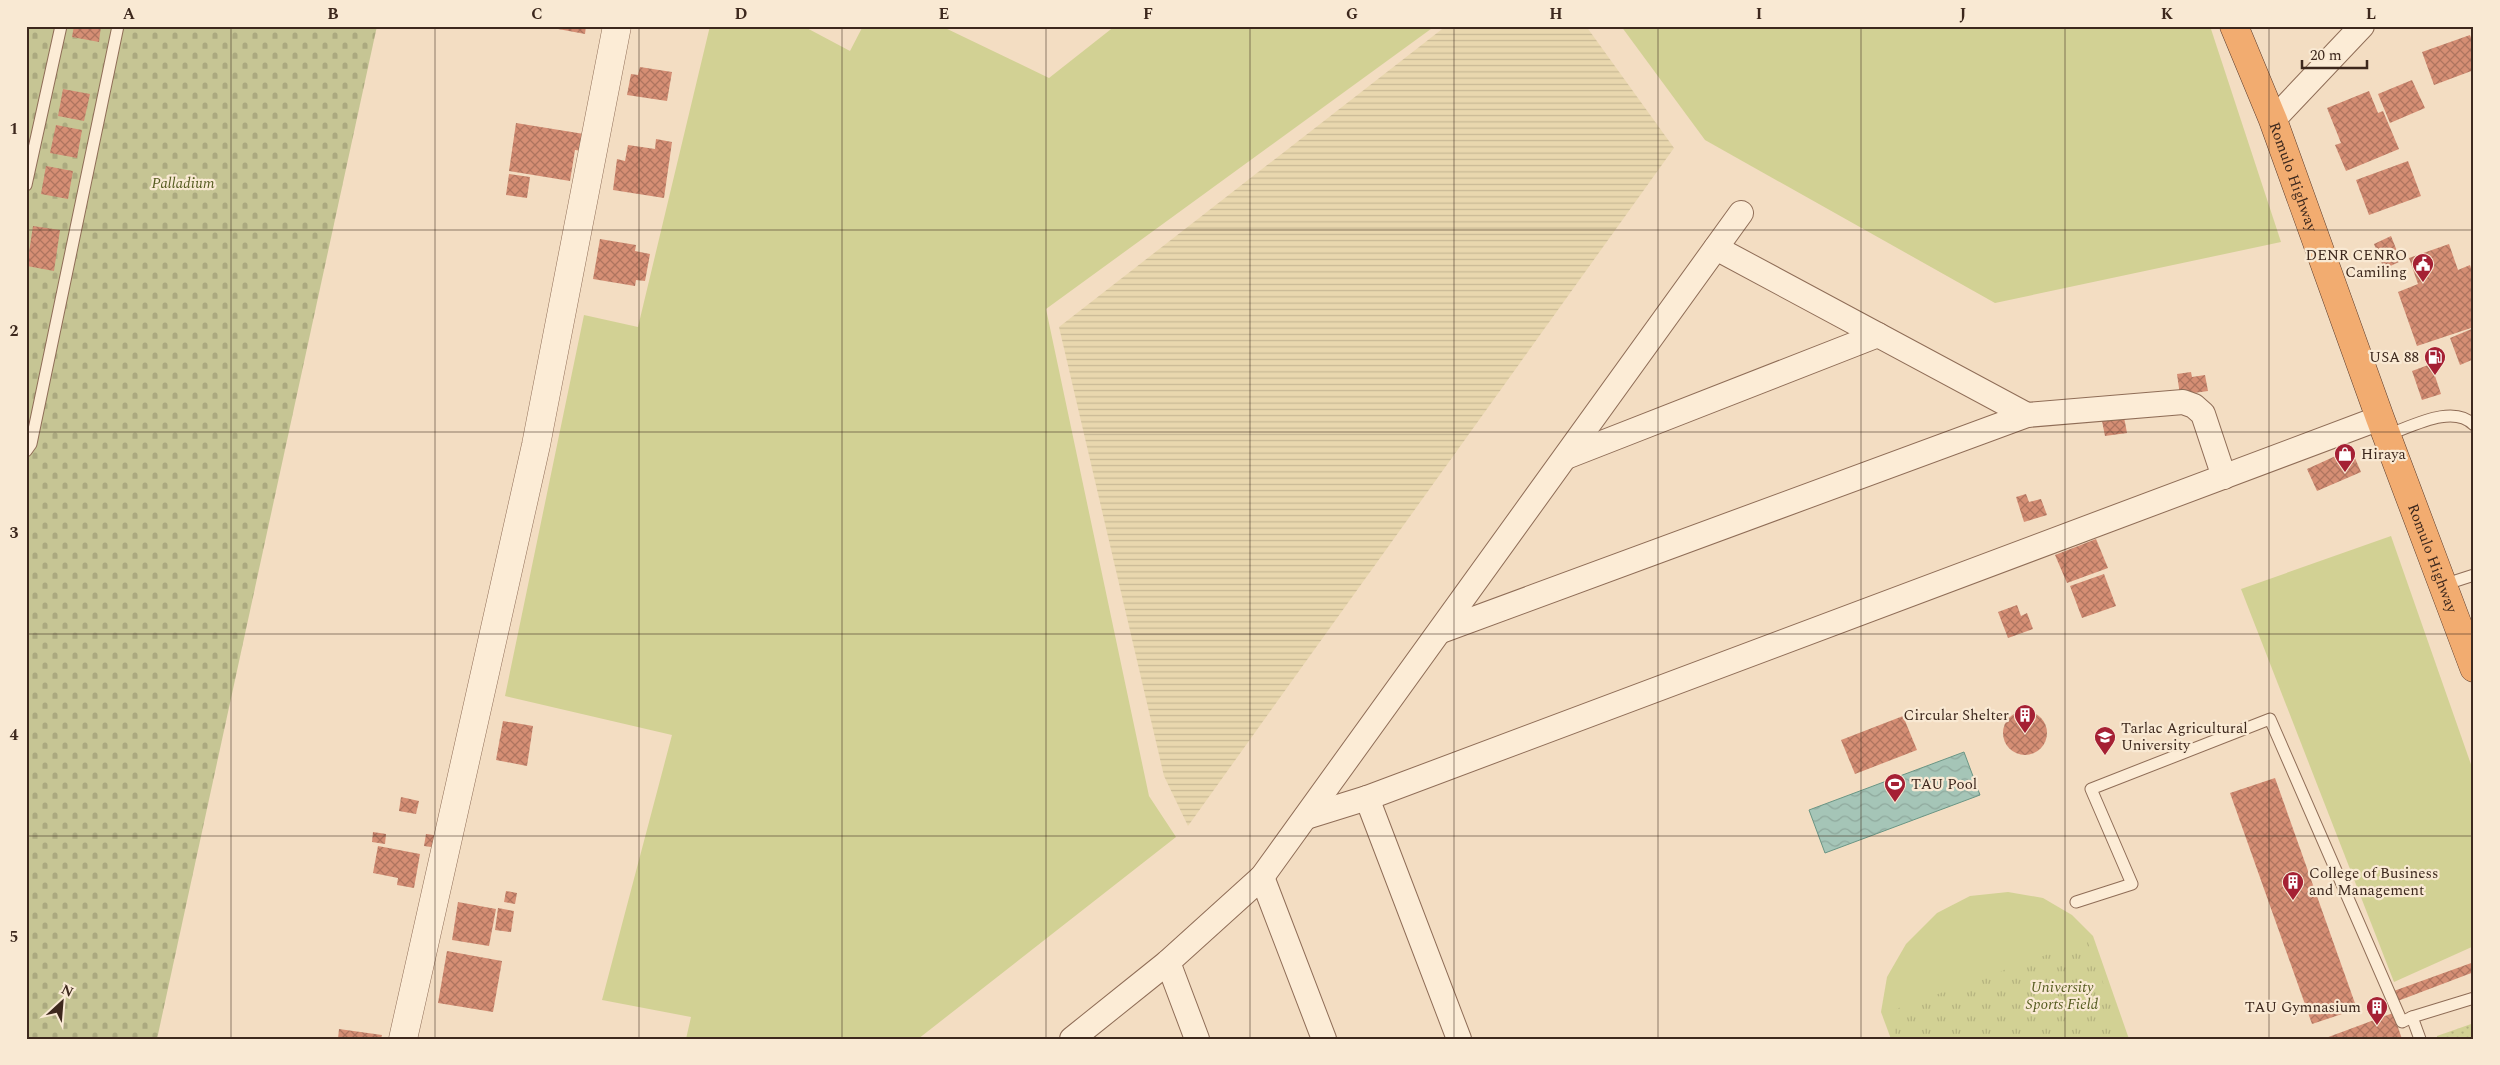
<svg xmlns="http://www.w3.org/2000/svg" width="2500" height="1065" font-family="Spectral,serif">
  <defs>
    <pattern id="farmland-rules" width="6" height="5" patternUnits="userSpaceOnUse" patternTransform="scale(1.25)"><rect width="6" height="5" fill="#e9d7ae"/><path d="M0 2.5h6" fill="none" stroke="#c9b995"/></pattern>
    <pattern id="cemetery-stones" width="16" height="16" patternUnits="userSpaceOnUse" patternTransform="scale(1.25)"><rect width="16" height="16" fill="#c6c594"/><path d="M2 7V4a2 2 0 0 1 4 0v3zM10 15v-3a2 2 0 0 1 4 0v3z" fill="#aba97f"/></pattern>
    <pattern id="park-tufts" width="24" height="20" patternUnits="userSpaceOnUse" patternTransform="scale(1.25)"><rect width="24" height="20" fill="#d2d194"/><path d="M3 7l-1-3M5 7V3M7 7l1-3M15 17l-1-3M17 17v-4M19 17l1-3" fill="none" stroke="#b5b37f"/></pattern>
    <pattern id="garden-dots" width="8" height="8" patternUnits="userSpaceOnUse" patternTransform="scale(1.25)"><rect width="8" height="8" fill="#d2d194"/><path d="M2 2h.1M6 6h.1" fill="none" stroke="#b5b37f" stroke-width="1.8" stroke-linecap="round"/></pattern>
    <pattern id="water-waves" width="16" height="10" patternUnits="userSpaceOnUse" patternTransform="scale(1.25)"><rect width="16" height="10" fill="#a5c5b7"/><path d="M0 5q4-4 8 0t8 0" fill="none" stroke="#8fa99d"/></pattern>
    <pattern id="building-cross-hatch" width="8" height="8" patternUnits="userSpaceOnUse" patternTransform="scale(1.25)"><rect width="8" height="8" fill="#d58e74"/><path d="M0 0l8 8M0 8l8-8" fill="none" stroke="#ae745f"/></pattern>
  </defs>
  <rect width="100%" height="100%" fill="#f3ddc2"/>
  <polygon fill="url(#farmland-rules)" points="1446,26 1586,26 1674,148 1188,826 1164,776 1059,327"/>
  <g fill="#d2d194">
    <polygon points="710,26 803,26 850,51 863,26 941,26 1049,78 1115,26 1435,26 1046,309 1149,796 1176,837 918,1039 686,1039 691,1017 602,1000 672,735 505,696 584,315 638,327"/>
    <polygon points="1621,26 2210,26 2281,242 1995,303 1705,140"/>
    <polygon points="2391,536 2474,773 2474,946 2394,982 2241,589"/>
    <polygon points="2008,892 2043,898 2072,915 2093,936 2129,1039 1891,1039 1881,1012 1887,977 1906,944 1937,913 1970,896"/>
  </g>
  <polygon fill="url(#cemetery-stones)" points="26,26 377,26 157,1039 26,1039"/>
  <polygon fill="url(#park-tufts)" points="2087,940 2124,1039 1897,1039 1888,1012"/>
  <polygon fill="url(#garden-dots)" points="2474,1023 2474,1039 2438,1039 2437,1036"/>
  <polygon fill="url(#water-waves)" stroke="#6a9584" points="1964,752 1980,795 1825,853 1809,810"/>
  <g fill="url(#building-cross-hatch)">
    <polygon points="74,26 101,26 99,42 72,37"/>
    <polygon points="542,26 586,26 585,34"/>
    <polygon points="2470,35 2474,45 2474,70 2434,85 2422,52"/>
    <polygon points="640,67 672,72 667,101 627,95 631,74 638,75"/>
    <polygon points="2412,80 2425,108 2390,123 2378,94"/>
    <polygon points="63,89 90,94 84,121 58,116"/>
    <polygon points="2369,91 2378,113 2383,111 2399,149 2346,171 2335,145 2341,143 2327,108"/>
    <polygon points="516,123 584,134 582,151 575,150 570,181 509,171"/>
    <polygon points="56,125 82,130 77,158 50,153"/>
    <polygon points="656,139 672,142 664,198 613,190 617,159 625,161 628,145 655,149"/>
    <polygon points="2408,161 2421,196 2369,215 2356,180"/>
    <polygon points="46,166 73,171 68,199 41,194"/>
    <polygon points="509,174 530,177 527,198 506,195"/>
    <polygon points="33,226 60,230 54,271 27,266"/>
    <polygon points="2391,236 2401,261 2384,269 2374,244"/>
    <polygon points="600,239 636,245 635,251 650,254 645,281 636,280 635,286 593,279"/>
    <polygon points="2449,244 2458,270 2470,265 2474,277 2474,327 2417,346 2398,292 2418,284 2409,258"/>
    <polygon points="2474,328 2474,359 2460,365 2450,338"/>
    <polygon points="2431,364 2441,394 2422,400 2412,371"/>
    <polygon points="2191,372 2192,377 2205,375 2208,391 2180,395 2177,374"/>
    <polygon points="2123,412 2127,433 2105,436 2101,416"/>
    <polygon points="2351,449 2361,472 2317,491 2307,469"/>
    <polygon points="2026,494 2029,502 2041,499 2047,515 2024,522 2016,497"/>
    <polygon points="2096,539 2108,568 2067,583 2055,555"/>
    <polygon points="2104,574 2116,606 2082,618 2070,586"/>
    <polygon points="2017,605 2021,616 2027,613 2033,629 2008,638 1998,612"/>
    <circle cx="2025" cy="733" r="22"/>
    <polygon points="1903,716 1917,750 1855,774 1841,740"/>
    <polygon points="503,721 533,726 527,766 496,760"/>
    <polygon points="2275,778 2357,1009 2312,1024 2230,793"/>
    <polygon points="401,797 419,801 416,814 399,811"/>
    <polygon points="373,832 386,834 385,844 372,842"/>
    <polygon points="426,834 440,836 438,848 424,846"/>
    <polygon points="378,846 420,854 414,888 397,885 398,878 373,873"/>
    <polygon points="506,891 517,893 515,904 504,902"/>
    <polygon points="458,902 496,909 489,946 452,940"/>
    <polygon points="498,908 514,911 511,932 495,930"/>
    <polygon points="447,951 502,961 493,1012 438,1003"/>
    <polygon points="2474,962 2474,972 2395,1002 2391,992"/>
    <polygon points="2393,1013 2402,1039 2323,1039"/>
    <polygon points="339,1029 382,1035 381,1039 338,1039"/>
  </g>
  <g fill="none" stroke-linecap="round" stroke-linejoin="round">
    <g stroke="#8f6d57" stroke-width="13">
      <g id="service">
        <polyline points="26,185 61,26"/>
        <path d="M2387 435C2411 427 2453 403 2474 425"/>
        <polyline points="26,451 31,444 118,26"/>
        <polyline points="2443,585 2474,575"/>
        <polyline points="2076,902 2132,884 2091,789 2270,719 2402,1022 2412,1017"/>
        <polyline points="2420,1039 2412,1017 2474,998"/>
      </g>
    </g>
    <g stroke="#8f6d57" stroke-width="26">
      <g id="minor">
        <polyline points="2273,120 2362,26"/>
        <polyline points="1716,248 2027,415"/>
        <polyline points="1566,457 1878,335"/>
        <polyline points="1441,631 2027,415 2183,402 2194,406 2203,414 2224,477"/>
        <polyline points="1367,798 1459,1039"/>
        <polyline points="1306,817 1367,798 2380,418"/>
        <polyline points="1262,877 1324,1039"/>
        <polyline points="1168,962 1197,1039"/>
        <polyline points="1072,1039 1168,962 1262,877 1741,213"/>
      </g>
    </g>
    <g stroke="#8f6d57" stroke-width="29">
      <polyline id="tertiary" points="403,1039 536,445 617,26"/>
    </g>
    <g stroke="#5c3b2b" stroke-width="29">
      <g id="trunk">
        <path id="s1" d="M2234 26 2273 120 2380 418 2474 668"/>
      </g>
    </g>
    <use href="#service" stroke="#fcecd6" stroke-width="11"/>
    <use href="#minor" stroke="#fcecd6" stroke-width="24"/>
    <use href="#tertiary" stroke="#fcecd6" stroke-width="28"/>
    <use href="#trunk" stroke="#f2ac70" stroke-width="28"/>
  </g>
  <path fill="none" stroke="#3d281d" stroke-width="1" stroke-opacity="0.55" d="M231 26V1039M435 26V1039M639 26V1039M842 26V1039M1046 26V1039M1250 26V1039M1454 26V1039M1658 26V1039M1861 26V1039M2065 26V1039M2269 26V1039M26 230H2474M26 432H2474M26 634H2474M26 836H2474"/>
  <defs>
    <g id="civic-pin" transform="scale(1.125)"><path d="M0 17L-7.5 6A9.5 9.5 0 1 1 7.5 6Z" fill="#a52034" stroke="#f9e9d3"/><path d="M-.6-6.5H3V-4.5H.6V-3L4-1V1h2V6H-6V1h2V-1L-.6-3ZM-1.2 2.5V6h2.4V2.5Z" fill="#fff"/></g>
    <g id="fuel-pin" transform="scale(1.125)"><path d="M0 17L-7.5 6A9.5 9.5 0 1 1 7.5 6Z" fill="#a52034" stroke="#f9e9d3"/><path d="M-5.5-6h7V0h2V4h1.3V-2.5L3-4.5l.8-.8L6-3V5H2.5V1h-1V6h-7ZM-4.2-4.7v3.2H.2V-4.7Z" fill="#fff"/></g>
    <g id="shop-pin" transform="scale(1.125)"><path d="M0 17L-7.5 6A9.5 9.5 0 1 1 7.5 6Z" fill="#a52034" stroke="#f9e9d3"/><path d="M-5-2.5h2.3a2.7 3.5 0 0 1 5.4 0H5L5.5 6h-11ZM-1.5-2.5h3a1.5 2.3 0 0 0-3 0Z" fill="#fff"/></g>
    <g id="building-pin" transform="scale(1.125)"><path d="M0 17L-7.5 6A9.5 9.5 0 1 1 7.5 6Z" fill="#a52034" stroke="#f9e9d3"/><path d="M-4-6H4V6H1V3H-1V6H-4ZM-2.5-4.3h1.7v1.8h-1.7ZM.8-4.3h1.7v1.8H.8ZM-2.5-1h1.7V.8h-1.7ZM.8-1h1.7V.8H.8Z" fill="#fff"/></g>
    <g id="university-pin" transform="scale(1.125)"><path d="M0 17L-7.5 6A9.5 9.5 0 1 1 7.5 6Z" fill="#a52034" stroke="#f9e9d3"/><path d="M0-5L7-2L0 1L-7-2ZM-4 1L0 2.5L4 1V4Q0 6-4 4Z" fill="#fff"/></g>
    <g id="stadium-pin" transform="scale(1.125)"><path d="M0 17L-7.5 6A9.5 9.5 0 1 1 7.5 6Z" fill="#a52034" stroke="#f9e9d3"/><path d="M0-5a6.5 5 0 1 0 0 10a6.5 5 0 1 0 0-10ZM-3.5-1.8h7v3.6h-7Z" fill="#fff"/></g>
  </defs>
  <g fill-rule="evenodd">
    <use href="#civic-pin" x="2423" y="264"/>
    <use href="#fuel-pin" x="2435" y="357"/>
    <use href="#shop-pin" x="2345" y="454"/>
    <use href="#building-pin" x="2025" y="715"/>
    <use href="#university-pin" x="2105" y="737"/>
    <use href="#stadium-pin" x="1895" y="784"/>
    <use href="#building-pin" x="2293" y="882"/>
    <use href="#building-pin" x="2377" y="1007"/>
  </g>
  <g text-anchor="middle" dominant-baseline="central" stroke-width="4.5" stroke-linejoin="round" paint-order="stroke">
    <g font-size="15" fill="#3d281d" stroke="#f9e9d3">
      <text stroke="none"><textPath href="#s1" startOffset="162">Romulo Highway</textPath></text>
      <text stroke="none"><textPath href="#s1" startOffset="568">Romulo Highway</textPath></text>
    </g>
    <g font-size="15" font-style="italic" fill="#565c21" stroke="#f9e9d3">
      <text x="183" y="183">Palladium</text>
      <text x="2062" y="987">University<tspan x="2062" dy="17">Sports Field</tspan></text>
    </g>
    <g font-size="15" fill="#3d281d" stroke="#f9e9d3" text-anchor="end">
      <text x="2407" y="255">DENR CENRO<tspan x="2407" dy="17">Camiling</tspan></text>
      <text x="2419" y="357">USA 88</text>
      <text x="2361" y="454" text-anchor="start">Hiraya</text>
      <text x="2009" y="715">Circular Shelter</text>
      <text x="2121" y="728" text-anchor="start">Tarlac Agricultural<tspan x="2121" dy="17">University</tspan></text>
      <text x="1911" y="784" text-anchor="start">TAU Pool</text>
      <text x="2309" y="873" text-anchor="start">College of Business<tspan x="2309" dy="17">and Management</tspan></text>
      <text x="2361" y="1007">TAU Gymnasium</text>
    </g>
  </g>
  <rect width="2500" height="1065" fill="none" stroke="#f9e9d3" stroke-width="55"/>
  <g transform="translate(62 1002) rotate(26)" stroke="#f9e9d3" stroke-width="4" paint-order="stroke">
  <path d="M0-4L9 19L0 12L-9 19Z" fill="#3d281d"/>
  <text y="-8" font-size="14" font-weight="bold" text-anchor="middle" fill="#3d281d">N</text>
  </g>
  <path d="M2302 60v8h65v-8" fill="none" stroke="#3d281d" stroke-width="2.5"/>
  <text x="2310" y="60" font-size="15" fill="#3d281d" stroke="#f9e9d3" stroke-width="4" paint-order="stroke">20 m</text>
  <rect x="28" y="28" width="2444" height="1010" fill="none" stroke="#3d281d" stroke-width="2"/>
  <g font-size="16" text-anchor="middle" font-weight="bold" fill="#3d281d">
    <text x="129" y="19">A</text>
    <text x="333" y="19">B</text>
    <text x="537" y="19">C</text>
    <text x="741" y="19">D</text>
    <text x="944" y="19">E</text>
    <text x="1148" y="19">F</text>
    <text x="1352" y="19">G</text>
    <text x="1556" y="19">H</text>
    <text x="1759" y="19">I</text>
    <text x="1963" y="19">J</text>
    <text x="2167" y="19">K</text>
    <text x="2371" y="19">L</text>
    <text x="14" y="134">1</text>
    <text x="14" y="336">2</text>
    <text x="14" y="538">3</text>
    <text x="14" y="740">4</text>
    <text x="14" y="942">5</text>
  </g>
</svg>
